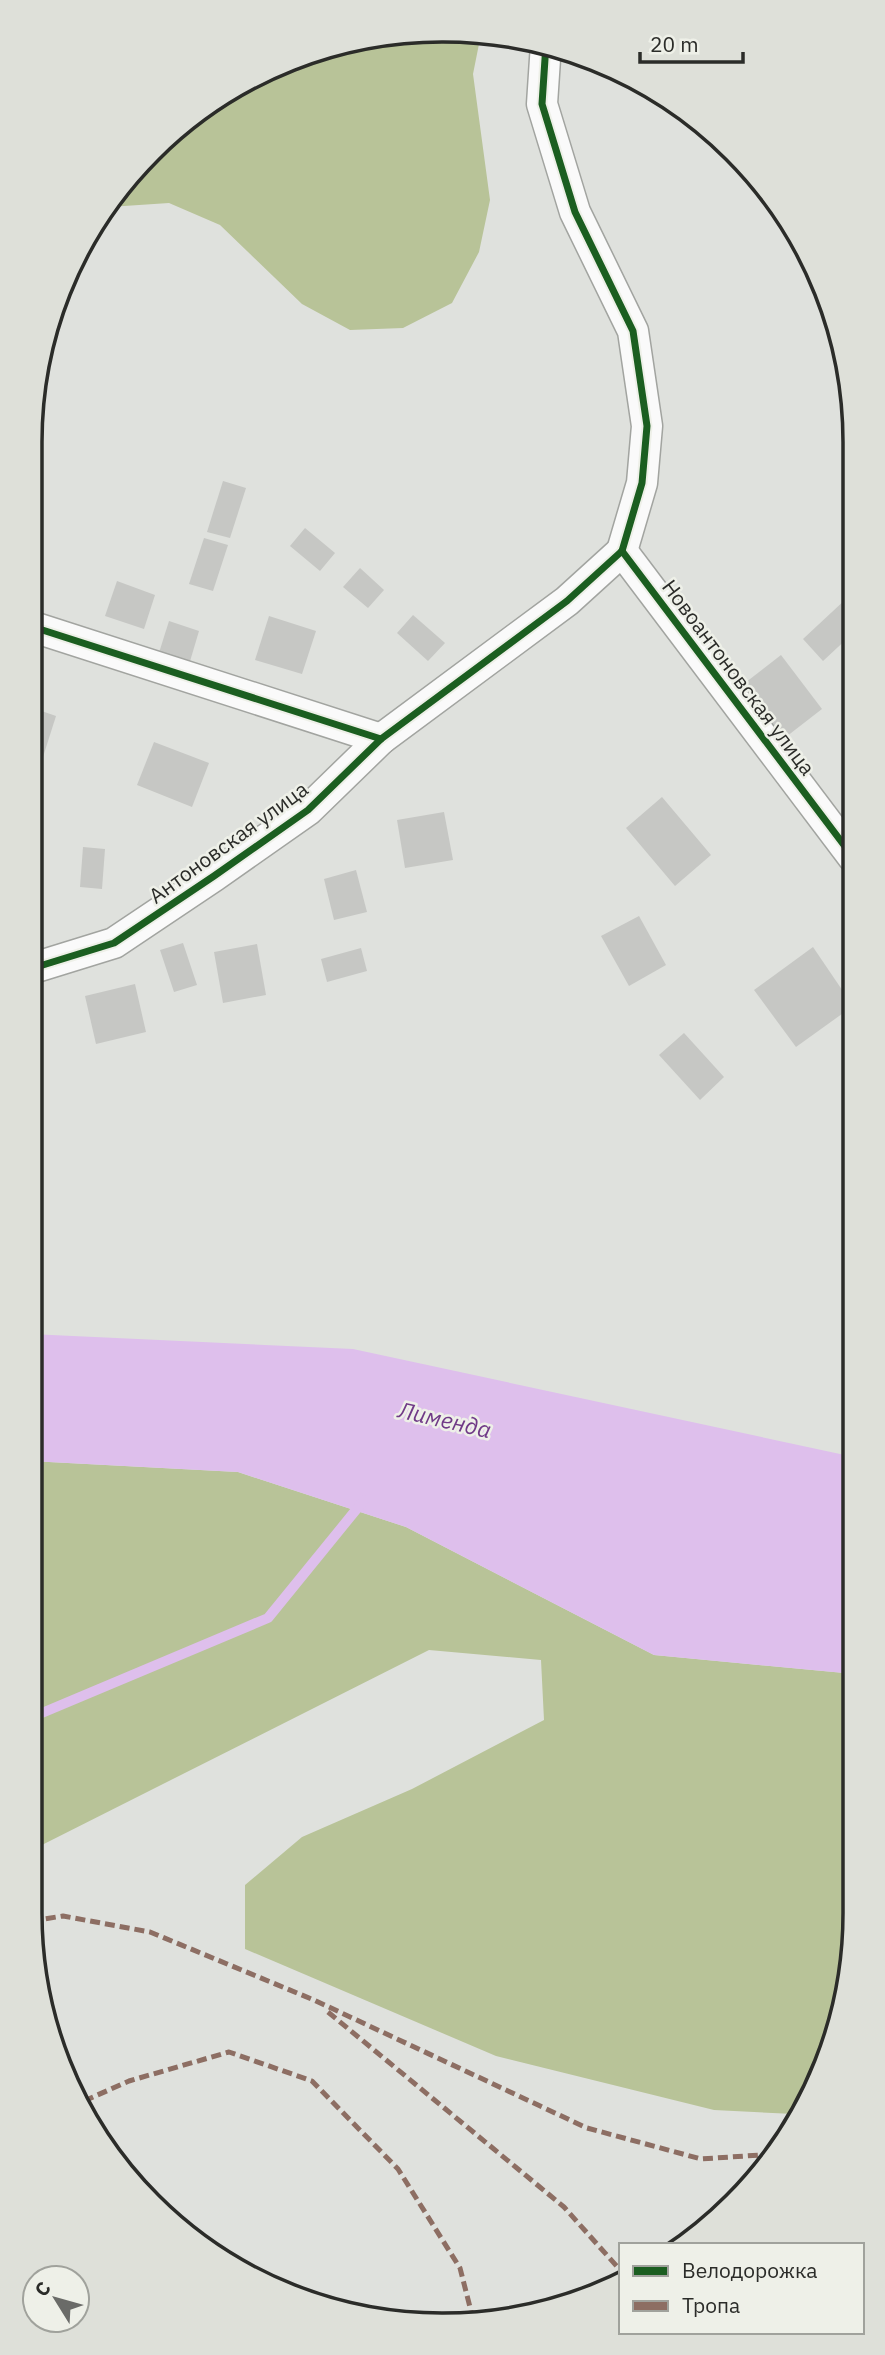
<svg xmlns="http://www.w3.org/2000/svg" width="885" height="2355" font-family="'IBM Plex Sans',sans-serif">
  <rect width="100%" height="100%" fill="#dfe1dd"/>
  <g fill="#b8c398">
    <polygon points="389,33 480,39 473,74 490,200 479,252 452,303 403,328 350,330 302,304 220,225 169,203 109,207 103,215 115,191 236,85"/>
    <polygon points="30,1461 238,1472 406,1527 654,1655 855,1674 855,1912 841,2020 794,2114 714,2110 496,2056 245,1949 245,1885 302,1837 412,1789 544,1720 541,1660 429,1650 30,1851"/>
  </g>
  <polygon fill="#debfec" points="30,1334 353,1349 854,1457 855,1674 654,1655 406,1527 238,1472 30,1461"/>
  <g fill="none" stroke-linecap="round" stroke-linejoin="round">
    <polyline stroke="#debfec" stroke-width="10" points="30,1718 268,1618 364,1500"/>
  </g>
  <g fill="#c6c7c4">
    <polygon points="223,481 246,488 230,538 207,532"/>
    <polygon points="305,528 335,553 320,571 290,546"/>
    <polygon points="204,538 228,545 213,591 189,584"/>
    <polygon points="360,568 384,590 368,608 343,587"/>
    <polygon points="117,581 155,595 144,629 105,616"/>
    <polygon points="847,598 852,603 852,634 823,661 803,639"/>
    <polygon points="413,615 445,643 428,661 397,633"/>
    <polygon points="269,616 316,631 302,674 255,660"/>
    <polygon points="169,621 199,631 188,668 157,659"/>
    <polygon points="781,655 822,709 782,740 741,686"/>
    <polygon points="30,707 56,716 36,779 30,776"/>
    <polygon points="154,742 209,763 192,807 137,785"/>
    <polygon points="662,797 711,855 675,886 626,828"/>
    <polygon points="444,812 453,860 405,868 397,820"/>
    <polygon points="83,847 105,849 102,889 80,887"/>
    <polygon points="356,870 367,912 334,920 324,879"/>
    <polygon points="639,916 666,965 629,986 601,936"/>
    <polygon points="183,943 197,985 174,992 160,950"/>
    <polygon points="257,944 266,995 223,1003 214,952"/>
    <polygon points="813,947 853,1006 796,1047 754,990"/>
    <polygon points="361,948 367,971 327,982 321,959"/>
    <polygon points="135,984 146,1032 96,1044 85,996"/>
    <polygon points="684,1033 724,1077 700,1100 659,1055"/>
  </g>
  <g fill="none" stroke-linecap="round" stroke-linejoin="round">
    <g stroke="#a2a4a0" stroke-width="33">
      <g id="street">
        <polyline points="546,44 542,104 575,212 633,331 647,426 642,483 622,551"/>
        <polyline points="622,551 853,857"/>
        <polyline points="30,626 381,739"/>
        <polyline points="30,969 114,943 214,876 308,810 381,739 567,601 622,551"/>
      </g>
    </g>
    <use href="#street" stroke="#fafafa" stroke-width="30"/>
    <g stroke="#8d6e63" stroke-width="5" stroke-dasharray="10 5" stroke-linecap="butt">
      <polyline points="31,1921 63,1916 150,1932 314,2000 587,2128 701,2159 775,2154"/>
      <polyline points="328,2012 564,2207 621,2271"/>
      <polyline points="84,2101 129,2081 229,2052 312,2081 398,2169 460,2268 473,2319"/>
    </g>
    <g stroke="#eef0e8" stroke-width="11">
      <g id="cycleway">
        <polyline points="546,44 542,104 575,212 633,331 647,426 642,483 622,551"/>
        <polyline points="622,551 853,857"/>
        <polyline points="30,626 381,739"/>
        <polyline points="30,969 114,943 214,876 308,810 381,739 567,601 622,551"/>
      </g>
    </g>
    <use href="#cycleway" stroke="#1b5e20" stroke-width="7"/>
  </g>
  <g text-anchor="middle" dominant-baseline="central" stroke-width="5" stroke-linejoin="round" paint-order="stroke">
    <g font-size="21" fill="#2b2c29" stroke="#eef0e8">
      <text transform="translate(739 677) rotate(53)">Новоантоновская улица</text>
      <text transform="translate(228 842) rotate(-36)">Антоновская улица</text>
    </g>
    <g font-size="23" font-style="italic" fill="#703a87" stroke="#eef0e8">
      <text transform="translate(445 1419) rotate(13)">Лименда</text>
    </g>
  </g>
  <path d="M0 0H885V2355H0ZM442 42H443A400 400 0 0 1 843 442V1913A400 400 0 0 1 443 2313H442A400 400 0 0 1 42 1913V442A400 400 0 0 1 442 42Z" fill="#dee0d9" fill-rule="evenodd"/>
  <path fill="none" stroke="#2b2c29" stroke-width="3.5" d="M442 42H443A400 400 0 0 1 843 442V1913A400 400 0 0 1 443 2313H442A400 400 0 0 1 42 1913V442A400 400 0 0 1 442 42Z"/>
  <rect x="619" y="2243" width="245" height="91" fill="#eef0e8" stroke="#a0a29c" stroke-width="2"/>
  <rect x="633" y="2266" width="35" height="10" fill="#1b5e20" stroke="#a0a29c" stroke-width="2"/>
  <text x="682" y="2278" font-size="21" fill="#2b2c29">Велодорожка</text>
  <rect x="633" y="2301" width="35" height="10" fill="#8d6e63" stroke="#a0a29c" stroke-width="2"/>
  <text x="682" y="2313" font-size="21" fill="#2b2c29">Тропа</text>
  <g transform="translate(56 2299) rotate(307)"><circle r="33" fill="#eef0e8" stroke="#a0a29c" stroke-width="2"/>
  <path d="M0-5L12 26L0 18L-12 26Z" fill="#6a6b68"/>
  <text y="-10" font-size="19" font-weight="bold" text-anchor="middle" fill="#2b2c29">С</text>
  </g>
  <path d="M640 52v10h103v-10" fill="none" stroke="#2b2c29" stroke-width="3.5"/>
  <text x="650" y="52" font-size="21" fill="#2b2c29" stroke="#eef0e8" stroke-width="5" paint-order="stroke">20 m</text>
</svg>
